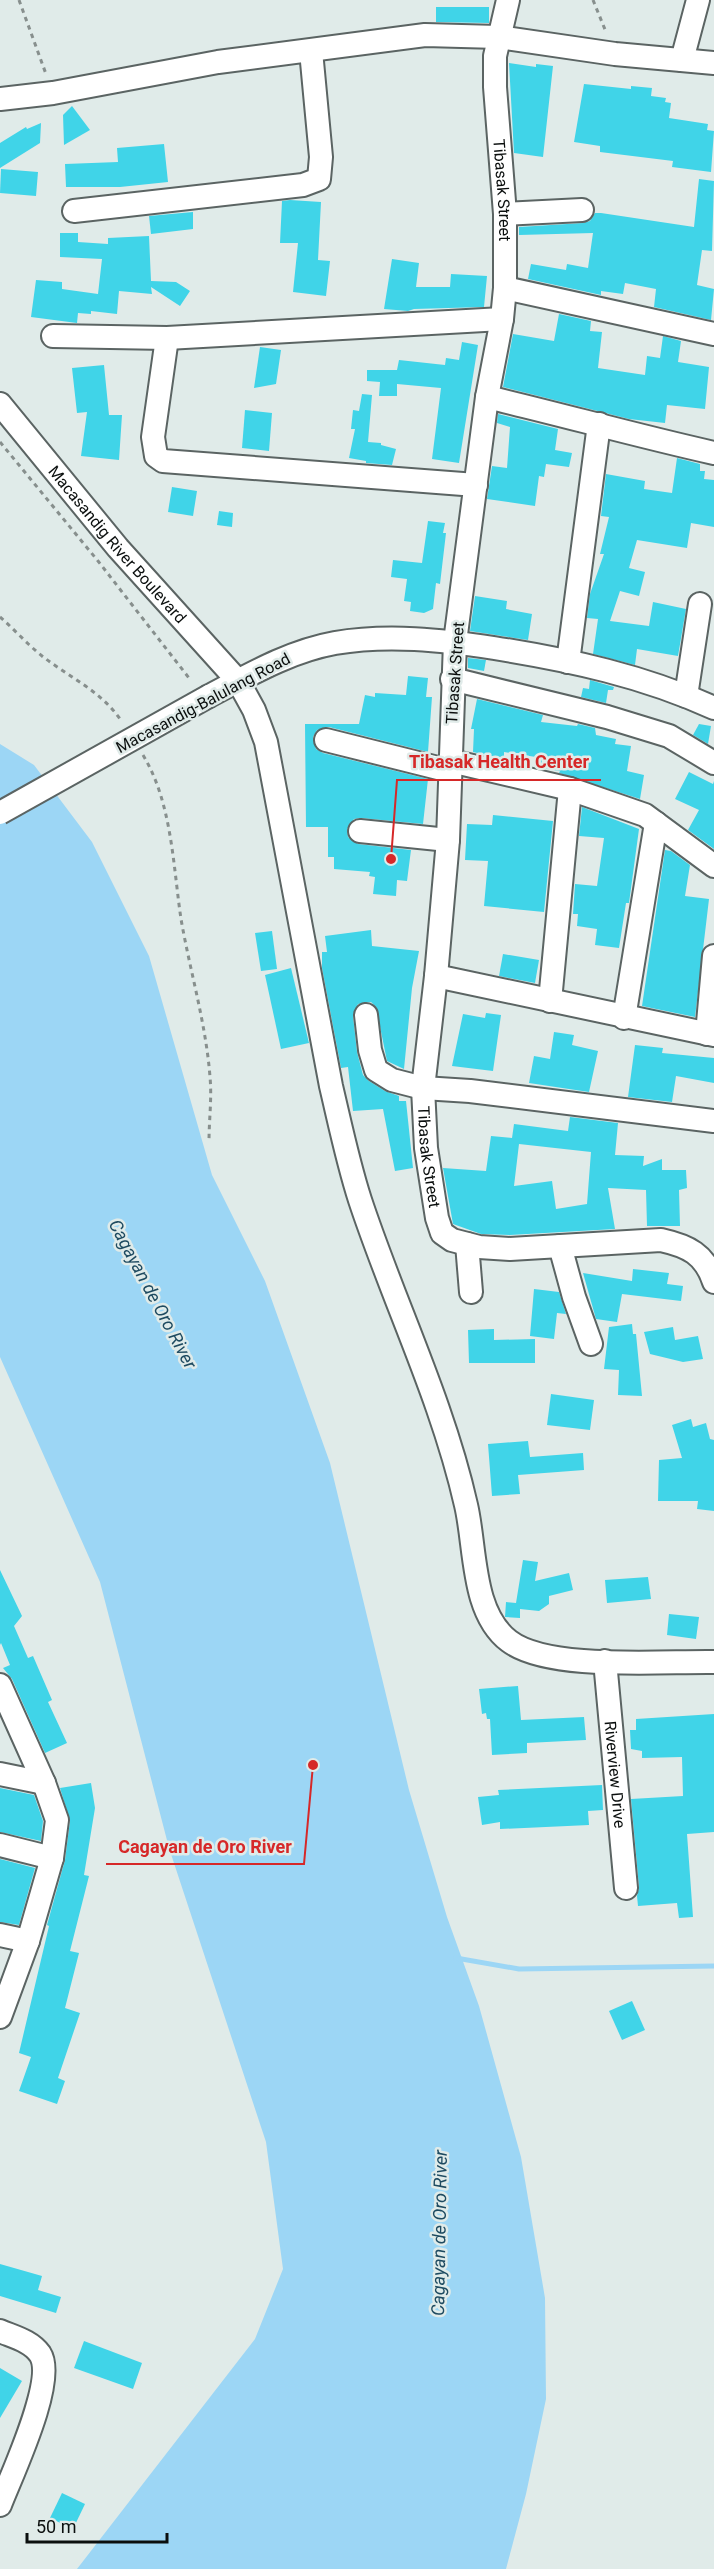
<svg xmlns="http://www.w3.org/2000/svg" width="714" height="2569" font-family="Roboto,sans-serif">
  <rect width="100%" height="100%" fill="#e0ebe9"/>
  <polygon fill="#9cd6f5" points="0,744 34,765 92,842 149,956 212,1175 265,1281 330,1463 409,1790 447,1917 479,2006 521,2157 545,2298 546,2399 526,2494 506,2569 77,2569 255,2339 283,2269 266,2142 169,1848 100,1582 0,1357"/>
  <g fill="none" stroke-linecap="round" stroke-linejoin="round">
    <polyline stroke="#9cd6f5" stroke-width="5" points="456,1958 519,1969 714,1966"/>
  </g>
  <g fill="#40d4e8" fill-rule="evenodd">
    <polygon points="436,7 489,7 489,23 436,22"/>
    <polygon points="509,63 536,67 536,64 553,66 543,157 514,153"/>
    <polygon points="584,84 631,89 631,86 652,88 651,96 666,98 665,102 671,103 669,118 708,124 707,130 714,131 711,172 672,167 673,161 600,152 600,146 574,142"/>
    <polygon points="72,106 90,130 64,145 63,115"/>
    <polygon points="41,123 40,143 0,168 0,143 26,127 27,129"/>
    <polygon points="164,144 168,182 120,187 66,187 65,164 118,162 117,148"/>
    <polygon points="1,169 38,172 36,196 0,193"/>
    <polygon points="699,179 714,181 712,251 702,250 697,285 714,289 711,320 654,307 656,289 625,283 623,294 601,291 601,295 528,279 531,264 566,270 567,264 588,268 593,233 519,235 519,227 583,223 590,221 595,213 601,213 694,227"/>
    <polygon points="290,200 321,202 318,260 330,261 326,296 293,292 298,243 280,243 282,201"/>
    <polygon points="193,212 193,229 151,234 149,216"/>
    <polygon points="60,233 78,233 78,242 108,244 108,238 149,236 151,281 176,282 190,291 180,306 151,287 152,294 119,291 117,314 91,311 91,314 78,313 77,323 31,317 36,280 62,282 62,289 98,294 102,259 60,257"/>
    <polygon points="392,259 419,263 416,287 450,287 451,274 487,276 484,307 414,309 408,311 384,309"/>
    <polygon points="559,314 591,321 590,331 602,332 598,368 645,375 647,356 660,358 663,336 681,341 678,362 709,367 705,409 667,405 665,423 629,419 503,387 513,334 554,341"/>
    <polygon points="462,342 478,345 459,463 432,459 441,388 397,384 397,396 379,396 380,382 367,381 367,370 397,370 399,360 445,365 446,358 459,360"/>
    <polygon points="260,347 281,350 276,384 254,388"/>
    <polygon points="104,365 109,415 122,415 119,460 81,456 87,412 77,413 72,368"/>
    <polygon points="362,394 372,395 368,442 381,443 381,445 396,449 392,465 366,463 366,461 349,458 355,429 351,429 353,410 359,411"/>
    <polygon points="245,410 272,413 269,451 242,448"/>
    <polygon points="498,414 558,429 555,450 572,453 569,467 546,464 544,477 539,476 535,506 487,499 492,466 507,468 510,427 497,423"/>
    <polygon points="677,458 700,464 700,471 705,471 704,479 714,480 714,527 691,523 687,548 637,540 629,568 645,572 639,596 620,591 610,621 649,626 653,602 686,609 678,656 637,649 635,665 593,654 598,619 587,618 590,594 604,554 600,554 609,517 601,516 606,474 645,481 644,489 672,493"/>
    <polygon points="172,487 197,491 193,516 168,512"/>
    <polygon points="219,511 233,513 232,527 217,525"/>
    <polygon points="428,521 445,523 443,533 446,533 440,584 436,583 433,609 424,613 410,611 411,602 404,601 407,579 391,577 393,560 422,563"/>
    <polygon points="475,596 507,601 506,609 532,614 528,640 470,631"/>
    <polygon points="468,658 486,660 484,671 468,668"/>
    <polygon points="408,676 428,678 426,697 432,697 428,752 329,727 317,730 313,737 316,749 323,753 428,779 423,824 361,818 354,819 347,829 348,837 358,844 411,850 407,881 397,880 396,896 373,894 375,877 369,876 370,872 334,869 334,857 328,857 328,827 306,827 305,724 359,724 365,695 375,697 375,693 406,695"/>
    <polygon points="590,680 614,687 613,690 608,690 606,703 581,697 583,688 589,689"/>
    <polygon points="477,699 543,715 541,722 577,726 578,724 595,728 596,735 616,739 615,744 631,746 627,771 644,775 640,799 559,773 560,771 535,767 536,757 504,752 504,759 473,752 474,729 471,729"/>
    <polygon points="699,724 711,726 708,744 693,735"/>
    <polygon points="689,772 713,784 714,781 714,849 688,830 699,810 675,799"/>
    <polygon points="582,807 639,829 629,903 626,903 619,948 595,945 597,929 577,926 578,914 573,914 575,884 597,886 604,838 579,836"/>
    <polygon points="493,815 553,821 544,912 484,906 488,861 465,860 467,824 492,825"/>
    <polygon points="665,850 671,851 690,865 685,896 709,899 695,1017 642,1006"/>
    <polygon points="371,930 372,946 419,951 412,988 404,1069 387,1061 376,1007 371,1002 358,1004 353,1016 357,1052 363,1075 369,1081 385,1091 399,1096 399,1101 406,1101 413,1168 395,1171 383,1109 353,1111 348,1067 341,1068 322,968 322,952 327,952 325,936"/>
    <polygon points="272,931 277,969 261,971 255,933"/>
    <polygon points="503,954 539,960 535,983 499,976"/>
    <polygon points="291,968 309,1043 281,1049 265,975"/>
    <polygon points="486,1013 501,1015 493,1071 452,1066 463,1014 485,1018"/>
    <polygon points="554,1032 574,1035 572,1045 598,1051 589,1092 529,1083 534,1056 550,1059"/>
    <polygon points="635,1045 663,1048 662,1053 714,1058 714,1083 676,1076 672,1102 628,1097"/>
    <path d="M570 1117 618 1123 615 1155 644 1156 643 1166 662 1159V1170H686L687 1188 679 1190 680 1226H647L646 1190 608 1188 615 1229 510 1235 481 1234 453 1224 443 1168 486 1171 491 1136 512 1138 514 1124 568 1131ZM519 1144 591 1152 587 1204 556 1209 552 1181 514 1186Z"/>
    <polygon points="633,1269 669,1273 667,1284 683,1286 681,1301 622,1294 617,1322 596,1319 583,1273 632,1281"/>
    <polygon points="534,1289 559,1292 566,1314 557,1313 554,1339 530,1336"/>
    <polygon points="632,1324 633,1334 636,1334 642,1396 618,1395 619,1370 604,1369 609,1327"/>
    <polygon points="673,1327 675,1340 698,1336 703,1359 683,1362 650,1354 644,1332"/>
    <polygon points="494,1329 494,1340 535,1339 535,1363 469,1363 468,1330"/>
    <polygon points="551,1394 594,1400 590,1430 547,1425"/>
    <polygon points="691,1419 693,1427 706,1423 710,1439 714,1440 714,1511 697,1509 698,1501 658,1501 659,1460 682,1458 672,1425"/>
    <polygon points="528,1441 530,1457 583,1453 584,1470 518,1475 520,1494 492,1496 488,1444"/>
    <polygon points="523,1560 538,1562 535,1581 569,1573 573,1590 549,1596 549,1604 539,1611 520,1609 520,1618 505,1617 506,1602 516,1603"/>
    <polygon points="0,1570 22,1616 14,1626 28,1658 33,1656 52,1700 48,1702 67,1743 45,1753 12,1679 3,1668 10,1665 1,1643 0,1645"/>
    <polygon points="648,1577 651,1599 607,1603 605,1580"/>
    <polygon points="669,1614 699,1617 696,1639 667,1635"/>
    <polygon points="518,1686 521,1720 584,1717 586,1740 527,1743 527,1753 492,1755 490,1719 487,1719 486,1713 482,1714 479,1689"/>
    <polygon points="714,1714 714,1832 687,1834 693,1917 679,1918 677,1903 638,1906 637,1896 639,1887 631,1799 683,1796 682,1757 642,1758 642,1751 631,1749 630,1730 636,1730 636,1719"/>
    <polygon points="91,1783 95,1808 84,1875 89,1876 70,1951 79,1953 65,2008 80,2013 58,2078 65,2081 57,2104 19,2091 31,2057 19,2053 49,1926 47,1925 65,1860 70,1821 60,1788"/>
    <polygon points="602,1785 603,1810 588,1811 589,1825 500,1829 500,1822 482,1825 478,1797 499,1795 498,1790"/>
    <polygon points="0,1788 34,1795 43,1821 41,1841 0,1832"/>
    <polygon points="0,1859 35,1868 19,1925 0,1922"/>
    <polygon points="632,2001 645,2030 622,2040 609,2011"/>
    <polygon points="0,2264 42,2276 38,2290 61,2297 56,2313 0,2296"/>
    <polygon points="84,2341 142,2363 133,2389 74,2368"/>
    <polygon points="0,2368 22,2381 0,2418"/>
    <polygon points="62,2493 85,2504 73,2529 50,2518"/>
  </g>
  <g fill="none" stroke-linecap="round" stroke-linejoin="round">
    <g stroke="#5b6463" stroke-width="26">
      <g id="minor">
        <path id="s1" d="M508 0 495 56V87L505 214V288L502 319 487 397 455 642 448 840 436 976 423 1088 426 1148 437 1218 442 1233 452 1240 479 1247 510 1249 661 1240C688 1246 705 1254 714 1282"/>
        <polyline points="682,60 698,0"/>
        <polyline points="0,99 53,93 218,62 425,35 498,37 615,54 714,63"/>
        <polyline points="74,211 303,185 319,179 321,157 311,51"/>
        <polyline points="505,214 582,210"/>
        <polyline points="505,288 714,334"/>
        <polyline points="53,336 167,338 502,319"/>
        <polyline points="167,338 153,437 156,456 163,461 476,485"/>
        <path d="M487 397C563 415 638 436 714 453"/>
        <path id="s2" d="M0 404 118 548 238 681 254 710 266 742 331 1086C340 1124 348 1163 360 1200 394 1303 442 1399 466 1505 476 1547 471 1612 509 1641 548 1671 663 1661 714 1662"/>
        <polyline points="568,662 599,424"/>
        <polyline points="452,679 607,717 669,736 714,763"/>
        <path d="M209 696C249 675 290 651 335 643 388 634 442 640 494 648 570 660 644 676 714 708"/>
        <polyline points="686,696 700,604"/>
        <polyline points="326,740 450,771"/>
        <polyline points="451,761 570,789 645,815 714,866"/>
        <polyline points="360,831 448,840"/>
        <polyline points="436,976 714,1035"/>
        <polyline points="550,1001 570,789"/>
        <polyline points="366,1015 370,1050 376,1070 392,1080 423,1088 470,1091 714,1121"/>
        <polyline points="624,1018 656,823"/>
        <polyline points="707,1034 714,956"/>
        <polyline points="467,1244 471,1292"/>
        <polyline points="560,1246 574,1297 591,1344"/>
        <path id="s3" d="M605 1661 626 1888"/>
        <polyline points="0,1685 44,1783 57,1820 52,1858 28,1941 0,2017"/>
        <polyline points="0,1774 44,1783"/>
        <polyline points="0,1845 52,1858"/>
        <polyline points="0,1935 28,1941"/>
        <path d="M0 2331C14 2337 31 2341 40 2354 57 2380 11 2476 0 2505"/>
      </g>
    </g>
    <g stroke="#878f8d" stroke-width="3" stroke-dasharray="4.5 4.5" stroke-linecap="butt">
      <polyline points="19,0 46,74"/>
      <polyline points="593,0 606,32"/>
      <polyline points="0,442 98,561 189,678"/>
      <path d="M0 617C14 629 27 644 42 656 69 677 103 692 122 722"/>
      <path d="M143 755C172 803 173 865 181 919 190 971 206 1024 210 1077 212 1098 209 1120 209 1141"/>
    </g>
    <use href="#minor" stroke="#fff" stroke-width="22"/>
    <g stroke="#5b6463" stroke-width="26" stroke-linecap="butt">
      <polyline id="minor-bridge" points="0,813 209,696"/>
    </g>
    <use href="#minor-bridge" stroke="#fff" stroke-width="22"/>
  </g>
  <g text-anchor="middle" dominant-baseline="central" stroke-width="5" stroke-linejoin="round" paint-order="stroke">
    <g font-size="16" fill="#0b0f0e" stroke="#e0ebe9">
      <text stroke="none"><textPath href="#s1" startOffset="192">Tibasak Street</textPath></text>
      <text stroke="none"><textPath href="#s2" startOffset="183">Macasandig River Boulevard</textPath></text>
      <text transform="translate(455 673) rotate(-86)">Tibasak Street</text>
      <text transform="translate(203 703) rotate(-28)">Macasandig-Balulang Road</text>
      <text stroke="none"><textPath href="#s1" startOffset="1164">Tibasak Street</textPath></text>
      <text stroke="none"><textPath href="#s3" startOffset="114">Riverview Drive</textPath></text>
    </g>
    <g font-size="18" font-style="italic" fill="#1e4b61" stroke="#e0ebe9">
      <text transform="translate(153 1294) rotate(62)">Cagayan de Oro River</text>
      <text transform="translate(439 2233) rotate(-89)">Cagayan de Oro River</text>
    </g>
  </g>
  <path fill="none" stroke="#d62828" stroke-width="2" d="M391 859L397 780H601M313 1765L304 1864H106"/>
  <g fill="#d62828" stroke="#e0ebe9" stroke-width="2">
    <circle cx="391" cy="859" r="6"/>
    <circle cx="313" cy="1765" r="6"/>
  </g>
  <g font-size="18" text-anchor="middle" font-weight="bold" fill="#d62828" stroke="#e0ebe9" stroke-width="5" stroke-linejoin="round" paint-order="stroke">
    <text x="499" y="768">Tibasak Health Center</text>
    <text x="205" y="1853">Cagayan de Oro River</text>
  </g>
  <path d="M27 2533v9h140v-9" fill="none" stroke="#0b0f0e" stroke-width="3"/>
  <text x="36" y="2533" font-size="18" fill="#0b0f0e" stroke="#e0ebe9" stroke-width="4.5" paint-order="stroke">50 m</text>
</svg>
